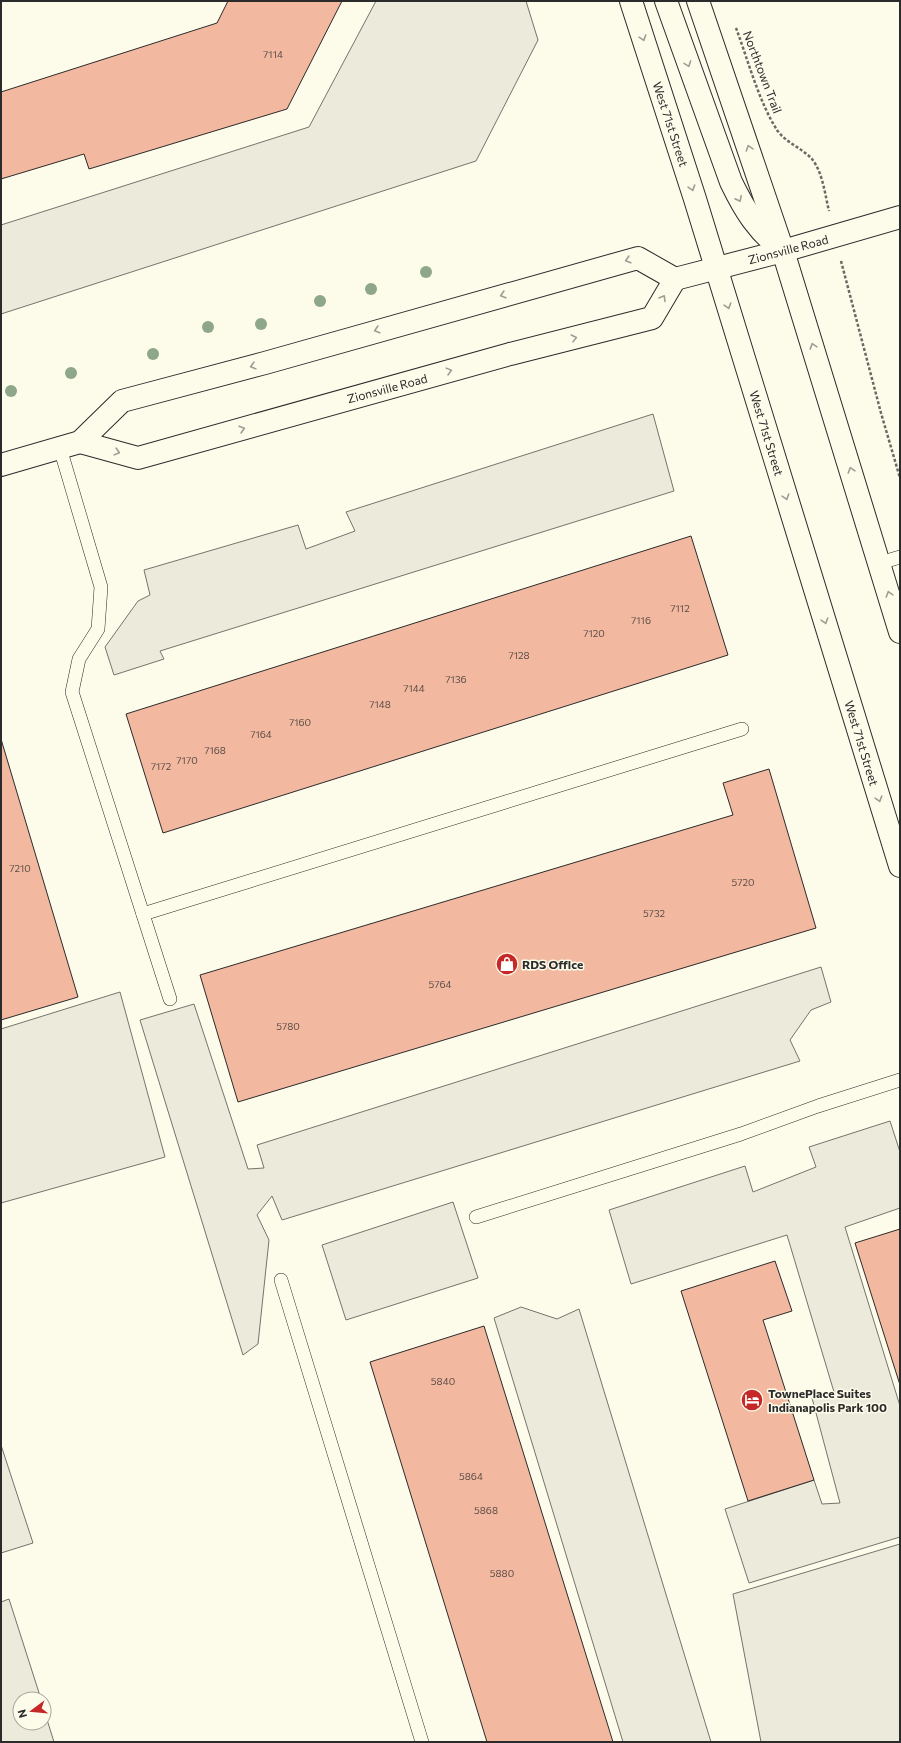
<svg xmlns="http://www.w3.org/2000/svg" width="901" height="1743" font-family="Commissioner,sans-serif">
  <rect width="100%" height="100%" fill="#fdfbea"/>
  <g fill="#eceadb" stroke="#74746e">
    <polygon points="376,1 526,1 538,40 476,161 1,314 1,225 309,127"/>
    <polygon points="653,414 674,491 160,651 164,659 114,675 105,647 138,601 150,595 144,570 298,525 306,549 355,531 346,512"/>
    <polygon points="821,967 831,1002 811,1010 790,1040 800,1061 282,1220 272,1196 257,1215 269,1240 258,1344 243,1355 140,1020 194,1004 248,1169 264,1168 257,1145"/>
    <polygon points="120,992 165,1157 1,1203 1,1029"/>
    <polygon points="890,1121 900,1152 900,1208 845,1227 900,1406 900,1537 749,1583 725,1509 814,1480 822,1504 840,1503 812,1398 834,1392 787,1235 631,1284 609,1210 745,1166 753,1192 816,1167 809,1147"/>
    <polygon points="453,1202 478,1278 346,1320 322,1245"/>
    <polygon points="521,1307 557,1319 579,1309 711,1742 623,1742 494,1318"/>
    <polygon points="1,1445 33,1543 1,1553"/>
    <polygon points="900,1544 900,1742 761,1742 733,1594"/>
    <polygon points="9,1599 41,1699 20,1699 20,1723 44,1723 44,1710 54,1742 1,1742 1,1602"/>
  </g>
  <g fill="#f2b8a0" stroke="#2b2b2b">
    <polygon points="228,1 342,1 287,109 89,169 84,154 1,179 1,92 217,23"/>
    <polygon points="691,536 728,655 163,833 126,714"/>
    <polygon points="1,739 78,997 1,1020"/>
    <polygon points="769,769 816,928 238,1102 200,975 733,815 723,783"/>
    <polygon points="900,1229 900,1385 855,1243"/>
    <polygon points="775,1261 792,1311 763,1320 814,1480 748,1501 681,1291"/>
    <polygon points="484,1326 613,1742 487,1742 370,1362"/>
  </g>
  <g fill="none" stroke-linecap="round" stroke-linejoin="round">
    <g stroke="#2b2b2b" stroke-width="14">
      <g id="service">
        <polyline points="60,448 101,587 98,629 79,659 72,692 170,999"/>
        <polyline points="880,563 900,557"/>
        <polyline points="143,914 742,729"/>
        <polyline points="476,1217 741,1134 818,1106 900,1080"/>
        <polyline points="281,1280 422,1742"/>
      </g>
    </g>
    <g stroke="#2b2b2b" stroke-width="24">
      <polyline id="tertiary" points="783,251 900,217"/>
    </g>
    <g stroke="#2b2b2b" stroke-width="24">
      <g id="secondary">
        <polyline points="631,1 695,199 900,866"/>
        <path d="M666 1 731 182C745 211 757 230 782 250"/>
        <polyline points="698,1 783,251 900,632"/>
        <polyline points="80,442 138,458 510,354 652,318 675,279"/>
        <polyline points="1,465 80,442 122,401 265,363 638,258 675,279 783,251"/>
      </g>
    </g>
    <g stroke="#6a6964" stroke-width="2.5" stroke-dasharray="3 2" stroke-linecap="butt">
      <path d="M736 28C748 60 759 102 777 130 786 143 802 148 812 159 823 173 825 195 829 211"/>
      <polyline points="841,261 881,413 900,478"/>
    </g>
    <use href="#service" stroke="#fdfbea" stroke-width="13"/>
    <use href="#tertiary" stroke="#fdfbea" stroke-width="22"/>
    <use href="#secondary" stroke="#fdfbea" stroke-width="22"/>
  </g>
  <g fill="#8ea78a">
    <circle cx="426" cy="272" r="6"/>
    <circle cx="371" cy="289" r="6"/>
    <circle cx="320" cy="301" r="6"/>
    <circle cx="261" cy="324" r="6"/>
    <circle cx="208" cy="327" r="6"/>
    <circle cx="153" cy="354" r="6"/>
    <circle cx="71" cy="373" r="6"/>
    <circle cx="11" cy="391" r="6"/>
  </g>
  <defs><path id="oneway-chevron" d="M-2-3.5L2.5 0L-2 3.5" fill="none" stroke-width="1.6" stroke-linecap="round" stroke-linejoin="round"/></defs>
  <g stroke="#9e9d94">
    <use href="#oneway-chevron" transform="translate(643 38) rotate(72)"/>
    <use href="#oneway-chevron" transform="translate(688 64) rotate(70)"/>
    <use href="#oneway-chevron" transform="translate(749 148) rotate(-108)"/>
    <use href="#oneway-chevron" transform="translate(692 188) rotate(72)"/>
    <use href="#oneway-chevron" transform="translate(739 199) rotate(64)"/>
    <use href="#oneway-chevron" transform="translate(628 260) rotate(164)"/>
    <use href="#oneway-chevron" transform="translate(503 295) rotate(164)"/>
    <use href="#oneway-chevron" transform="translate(663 298) rotate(-59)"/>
    <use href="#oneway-chevron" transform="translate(728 306) rotate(73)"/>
    <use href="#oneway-chevron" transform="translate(377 330) rotate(164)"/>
    <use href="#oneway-chevron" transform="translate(574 338) rotate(-14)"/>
    <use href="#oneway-chevron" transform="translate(813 346) rotate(-107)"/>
    <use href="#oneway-chevron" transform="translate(253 366) rotate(165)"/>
    <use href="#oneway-chevron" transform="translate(449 371) rotate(-15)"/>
    <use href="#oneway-chevron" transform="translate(242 429) rotate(-16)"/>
    <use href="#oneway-chevron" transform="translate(117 452) rotate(15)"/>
    <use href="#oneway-chevron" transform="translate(851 470) rotate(-107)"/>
    <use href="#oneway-chevron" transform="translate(786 497) rotate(73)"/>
    <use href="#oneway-chevron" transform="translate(889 594) rotate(-107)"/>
    <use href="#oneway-chevron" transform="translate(825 621) rotate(73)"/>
    <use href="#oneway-chevron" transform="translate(879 799) rotate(73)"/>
  </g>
  <defs>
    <g id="shop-disc" transform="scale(1.15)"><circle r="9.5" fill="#c62828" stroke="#fdfbea"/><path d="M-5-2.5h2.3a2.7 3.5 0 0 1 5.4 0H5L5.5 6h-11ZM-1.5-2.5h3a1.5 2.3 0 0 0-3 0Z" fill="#fff"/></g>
    <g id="hotel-disc" transform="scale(1.15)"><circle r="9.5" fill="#c62828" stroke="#fdfbea"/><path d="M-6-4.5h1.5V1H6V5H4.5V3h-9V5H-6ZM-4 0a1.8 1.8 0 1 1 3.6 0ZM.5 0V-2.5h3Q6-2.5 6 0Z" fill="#fff"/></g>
  </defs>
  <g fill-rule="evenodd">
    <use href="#shop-disc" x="507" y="964"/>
    <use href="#hotel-disc" x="752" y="1400"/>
  </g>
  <g text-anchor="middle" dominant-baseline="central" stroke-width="3" stroke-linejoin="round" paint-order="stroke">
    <g font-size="10" fill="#5d4e48">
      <text x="273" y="54">7114</text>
      <text x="680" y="608">7112</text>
      <text x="641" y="620">7116</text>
      <text x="594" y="633">7120</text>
      <text x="519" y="655">7128</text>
      <text x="456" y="679">7136</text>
      <text x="414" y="688">7144</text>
      <text x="380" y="704">7148</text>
      <text x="300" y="722">7160</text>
      <text x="261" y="734">7164</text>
      <text x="215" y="750">7168</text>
      <text x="187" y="760">7170</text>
      <text x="161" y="766">7172</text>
      <text x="20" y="868">7210</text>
      <text x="743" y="882">5720</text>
      <text x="654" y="913">5732</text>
      <text x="440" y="984">5764</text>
      <text x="288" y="1026">5780</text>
      <text x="443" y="1381">5840</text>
      <text x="471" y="1476">5864</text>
      <text x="486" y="1510">5868</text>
      <text x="502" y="1573">5880</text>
    </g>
    <g font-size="12" fill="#2b2b2b" stroke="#fdfbea">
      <text transform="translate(763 72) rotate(69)">Northtown Trail</text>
      <text transform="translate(671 124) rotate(72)">West 71st Street</text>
      <text transform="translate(788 249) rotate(-15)">Zionsville Road</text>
      <text transform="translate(387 388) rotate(-15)">Zionsville Road</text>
      <text transform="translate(767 433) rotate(73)">West 71st Street</text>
      <text transform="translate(862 743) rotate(73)">West 71st Street</text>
    </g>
    <g font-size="12" font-weight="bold" fill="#2b2b2b" stroke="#fdfbea" text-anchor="start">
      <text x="522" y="964">RDS Office</text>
      <text x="768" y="1393">TownePlace Suites<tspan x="768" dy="14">Indianapolis Park 100</tspan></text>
    </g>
  </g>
  <rect width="901" height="1743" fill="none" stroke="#2b2b2b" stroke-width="4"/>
  <g transform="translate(32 1711) rotate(254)"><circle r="19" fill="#fdfbea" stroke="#a9a89e"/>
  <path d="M0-3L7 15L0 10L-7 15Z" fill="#c62828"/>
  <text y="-6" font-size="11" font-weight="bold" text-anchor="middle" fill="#2b2b2b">N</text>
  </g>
</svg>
